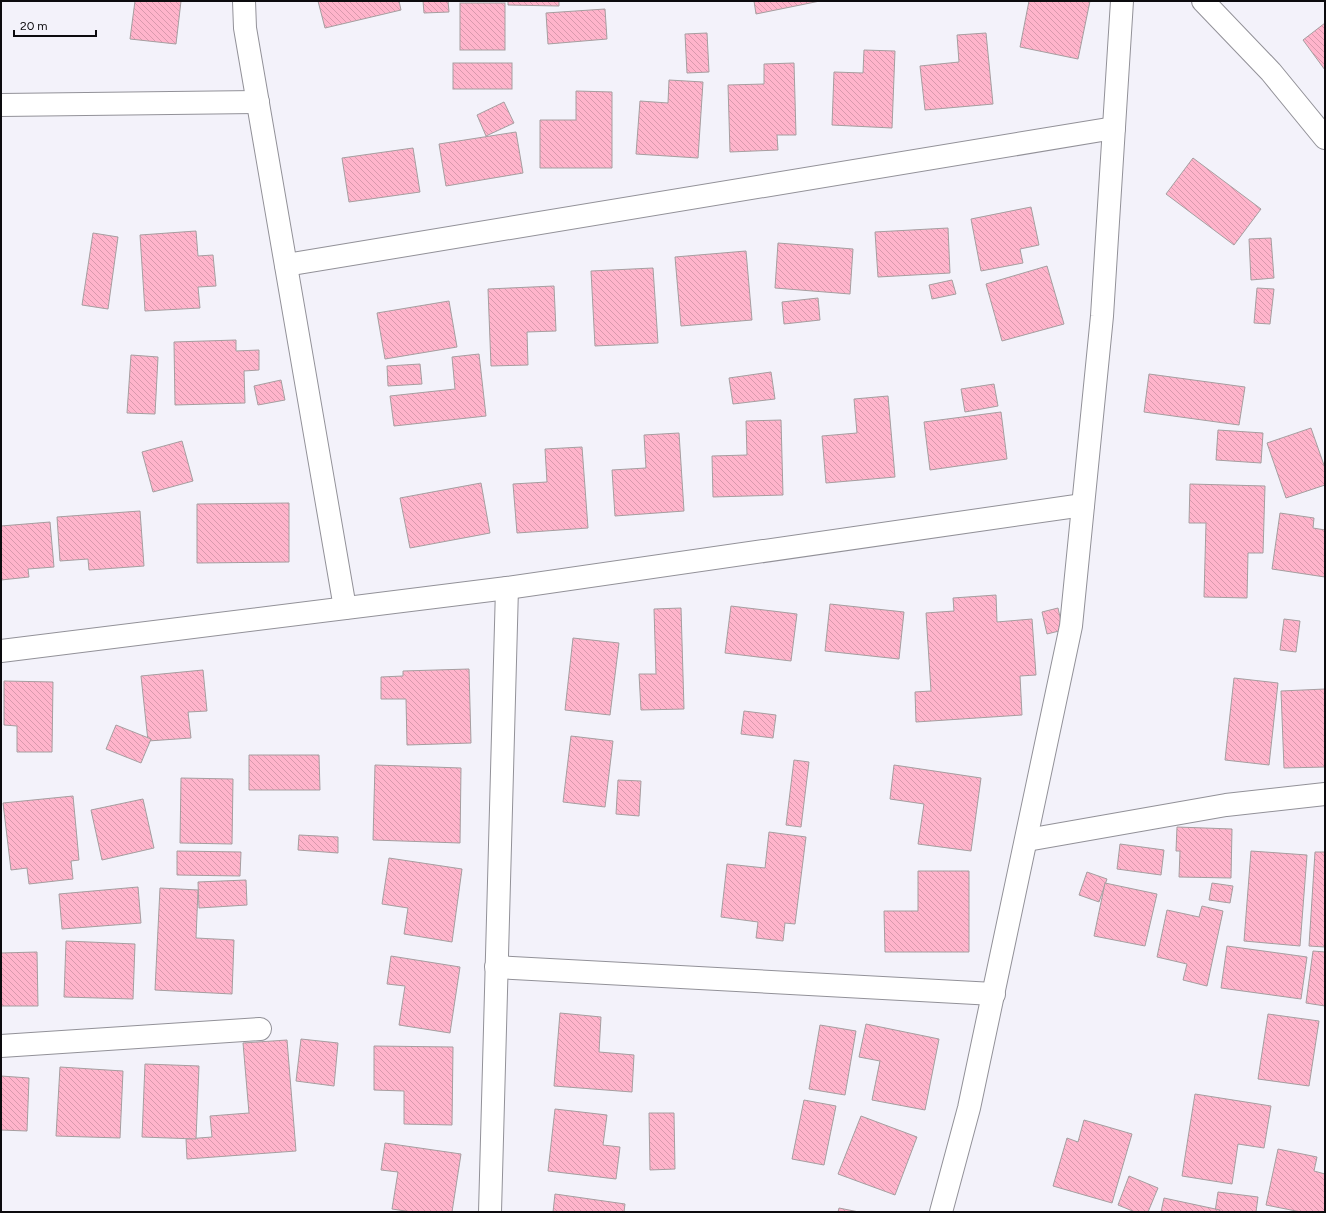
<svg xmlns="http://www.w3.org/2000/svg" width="1326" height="1213" font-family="Figtree,sans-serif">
  <defs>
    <pattern id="building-back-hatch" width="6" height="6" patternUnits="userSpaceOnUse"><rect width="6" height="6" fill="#ffb4cb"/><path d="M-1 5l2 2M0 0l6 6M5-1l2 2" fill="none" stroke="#d999ad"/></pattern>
  </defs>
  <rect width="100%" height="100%" fill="#f3f2fa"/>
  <g fill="url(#building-back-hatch)" stroke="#a69ea0">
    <polygon points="135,1 181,1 176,44 130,39"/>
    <polygon points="318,1 399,1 401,10 325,28"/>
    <polygon points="423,1 448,1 449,12 424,13"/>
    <polygon points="508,1 559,1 559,6 508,5"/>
    <polygon points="754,1 820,1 756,14"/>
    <polygon points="1029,1 1090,1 1078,59 1020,47"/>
    <rect x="460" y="3" width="45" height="47"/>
    <polygon points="605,9 607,39 548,44 546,13"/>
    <polygon points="1325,23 1325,70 1303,40"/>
    <polygon points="707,33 709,72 687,73 685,34"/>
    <polygon points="986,33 993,104 925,110 920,66 959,62 957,35"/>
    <polygon points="864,50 895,51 892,128 832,125 834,72 863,73"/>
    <rect x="453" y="63" width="59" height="26"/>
    <polygon points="794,63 796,135 777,135 778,150 730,152 728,85 764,84 764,64"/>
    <polygon points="669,80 703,82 698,158 636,154 640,101 668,103"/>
    <polygon points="576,91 612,92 612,168 540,168 540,120 576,120"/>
    <polygon points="504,102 514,123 486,136 477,115"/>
    <polygon points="516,132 523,173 446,186 439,144"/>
    <polygon points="413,148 420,192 349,202 342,158"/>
    <polygon points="1193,158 1261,209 1234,245 1166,194"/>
    <polygon points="1031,207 1039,245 1020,249 1023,263 981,271 971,219"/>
    <polygon points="948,228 950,273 878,277 875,232"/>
    <polygon points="196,231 198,256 213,255 216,286 198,287 200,308 145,311 140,235"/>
    <polygon points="93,233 118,237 108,309 82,305"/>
    <polygon points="1271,238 1274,278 1251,280 1249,239"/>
    <polygon points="778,243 853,249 850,294 775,288"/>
    <polygon points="746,251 752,320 681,326 675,257"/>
    <polygon points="1047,266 1064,324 1002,341 986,284"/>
    <polygon points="653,268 658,343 595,346 591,271"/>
    <polygon points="952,280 956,294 932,299 929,285"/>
    <polygon points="554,286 556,331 527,332 528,365 491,366 488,289"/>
    <polygon points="1257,288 1274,289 1270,324 1254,323"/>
    <polygon points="818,298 820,320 784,324 782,302"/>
    <polygon points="449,301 457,347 385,359 377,313"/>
    <polygon points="236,340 236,351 259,350 259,370 244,371 245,403 175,405 174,342"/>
    <polygon points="479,354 486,416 394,426 390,396 455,389 452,357"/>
    <polygon points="131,355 158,357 155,414 127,413"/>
    <polygon points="420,364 422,384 388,386 387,366"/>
    <polygon points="771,372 775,399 733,404 729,378"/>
    <polygon points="1149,374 1245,387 1239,425 1144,412"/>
    <polygon points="281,380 285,400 258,405 254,386"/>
    <polygon points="994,384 998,406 965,412 961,389"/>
    <polygon points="888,396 895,477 826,483 822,436 857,433 854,399"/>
    <polygon points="1001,412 1007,459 930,470 924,422"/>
    <polygon points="781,420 783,495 713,497 712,456 747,455 746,421"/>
    <polygon points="1311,428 1325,468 1325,485 1286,498 1267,443"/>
    <polygon points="1218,430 1263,433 1261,463 1216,460"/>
    <polygon points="679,433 684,511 615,516 612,470 646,468 644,435"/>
    <polygon points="182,441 193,481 153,492 142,452"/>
    <polygon points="582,447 588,528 517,533 513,484 547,482 545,449"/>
    <polygon points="481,483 490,533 410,548 400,498"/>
    <polygon points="1190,484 1265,486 1263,553 1248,553 1247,598 1204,597 1206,523 1189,523"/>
    <polygon points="289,503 289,562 197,563 197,504"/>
    <polygon points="140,511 144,566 89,570 88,559 60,561 57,517"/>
    <polygon points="1280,513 1314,518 1313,528 1325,530 1325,577 1272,569"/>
    <polygon points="50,522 54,567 28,569 29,577 1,580 1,526"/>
    <polygon points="996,595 997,622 1032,619 1036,675 1020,676 1022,715 916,722 915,692 931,691 926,613 954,611 953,598"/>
    <polygon points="830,604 904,612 899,659 825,651"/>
    <polygon points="731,606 797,614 791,661 725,653"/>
    <polygon points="681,608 684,709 641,710 639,674 656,674 654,609"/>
    <polygon points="1058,608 1063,630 1047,634 1042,612"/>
    <polygon points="1284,619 1300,621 1296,652 1280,650"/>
    <polygon points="573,638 619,643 610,715 565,710"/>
    <polygon points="469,669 471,743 407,745 406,699 381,699 381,677 403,676 403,671"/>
    <polygon points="203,670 207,711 188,712 191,738 148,741 141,676"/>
    <polygon points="1234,678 1278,683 1269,765 1225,760"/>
    <polygon points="4,681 53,682 52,752 17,752 17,726 4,725"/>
    <polygon points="1325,689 1325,767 1284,768 1281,691"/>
    <polygon points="744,711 776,715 773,738 741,734"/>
    <polygon points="116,725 151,739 141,763 106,749"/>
    <polygon points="571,736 613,741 605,807 563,802"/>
    <polygon points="249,755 319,755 320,790 249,790"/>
    <polygon points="794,760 809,762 801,827 786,825"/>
    <polygon points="375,765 461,768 460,843 373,840"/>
    <polygon points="894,765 981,778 971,851 918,844 924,804 890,799"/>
    <polygon points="181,778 233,779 232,844 180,843"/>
    <polygon points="618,780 641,781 639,816 616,814"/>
    <polygon points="73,796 79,860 71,861 73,879 29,884 27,868 11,870 3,803"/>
    <polygon points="143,799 154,848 102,860 91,810"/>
    <polygon points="1177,827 1232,829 1231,878 1179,877 1180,851 1176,851"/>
    <polygon points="769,832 806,837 795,924 785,923 783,941 756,938 758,922 721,917 727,864 765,868"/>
    <polygon points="299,835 338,837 338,853 298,850"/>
    <polygon points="1120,844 1164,850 1161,875 1117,869"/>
    <polygon points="177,851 241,852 240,876 177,875"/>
    <polygon points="1251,851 1307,855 1300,946 1244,941"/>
    <polygon points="1315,852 1325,852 1325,947 1309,946"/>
    <polygon points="389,858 462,869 452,942 404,934 408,908 382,904"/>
    <polygon points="918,871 969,871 969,952 885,952 884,911 918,911"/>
    <polygon points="1087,872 1107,879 1099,902 1079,895"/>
    <polygon points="246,880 247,905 199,908 198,882"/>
    <polygon points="1105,883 1157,894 1145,946 1094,936"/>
    <polygon points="1212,883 1233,886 1230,903 1209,900"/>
    <polygon points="138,887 141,923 62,929 59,894"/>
    <polygon points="160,888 198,890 196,938 234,940 232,994 155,990"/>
    <polygon points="1202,906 1223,911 1207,986 1183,980 1187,964 1157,957 1167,910 1199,917"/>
    <polygon points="66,941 135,944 133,999 64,997"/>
    <polygon points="1227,946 1307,957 1301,999 1221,988"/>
    <polygon points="1313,951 1325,952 1325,1006 1306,1003"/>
    <polygon points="37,952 38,1006 1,1006 1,953"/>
    <polygon points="391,956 460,967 450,1033 399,1025 405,986 387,984"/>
    <polygon points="560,1013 601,1017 599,1052 634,1055 632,1092 554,1086"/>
    <polygon points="1268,1014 1319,1021 1309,1086 1258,1079"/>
    <polygon points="866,1024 939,1039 925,1110 872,1100 880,1061 859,1057"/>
    <polygon points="820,1025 856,1031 845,1095 809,1089"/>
    <polygon points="301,1039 338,1043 334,1086 296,1081"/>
    <polygon points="287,1040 296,1151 187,1159 186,1139 212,1137 210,1116 249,1113 243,1043"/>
    <polygon points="374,1046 453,1047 452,1125 404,1124 404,1091 374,1090"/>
    <polygon points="145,1064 199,1066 196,1139 142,1137"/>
    <polygon points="60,1067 123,1071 120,1138 56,1136"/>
    <polygon points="1,1076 29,1078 27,1131 1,1130"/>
    <polygon points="1195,1094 1271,1106 1264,1148 1238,1144 1232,1184 1182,1176"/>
    <polygon points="804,1100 836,1106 824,1165 792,1159"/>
    <polygon points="555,1109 607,1115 603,1145 620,1147 616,1179 548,1171"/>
    <polygon points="649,1113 674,1113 675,1169 650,1170"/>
    <polygon points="861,1116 917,1137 895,1195 838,1174"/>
    <polygon points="1084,1120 1132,1134 1112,1203 1053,1186 1067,1138 1078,1142"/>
    <polygon points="385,1143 461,1154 452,1212 412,1212 392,1209 398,1172 381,1170"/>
    <polygon points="1278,1149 1317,1157 1314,1171 1325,1174 1325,1212 1301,1212 1266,1205"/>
    <polygon points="1129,1176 1158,1188 1148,1212 1135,1212 1118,1205"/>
    <polygon points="1218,1192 1258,1197 1256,1212 1215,1212"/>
    <polygon points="555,1194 625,1204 624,1212 553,1212"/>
    <polygon points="1164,1198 1220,1210 1219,1212 1161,1212"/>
    <polygon points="839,1208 859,1212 838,1212"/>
  </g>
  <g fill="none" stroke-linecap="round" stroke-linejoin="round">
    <g stroke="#929198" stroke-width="24">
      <g id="minor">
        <polyline points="244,1 245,28 345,608"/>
        <polyline points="1203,1 1271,72 1325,138"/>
        <polyline points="1,105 258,102"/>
        <polyline points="286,265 1114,128"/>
        <polyline points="1,651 507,588 1083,505"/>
        <polyline points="1027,840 1226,805 1325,794"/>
        <polyline points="496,967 994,994"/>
        <polyline points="1,1046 260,1029"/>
        <polyline points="490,1212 507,588"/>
        <polyline points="941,1212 969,1108 1071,626 1102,316 1122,1"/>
      </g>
    </g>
    <use href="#minor" stroke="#fff" stroke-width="22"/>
  </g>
  <rect width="1326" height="1213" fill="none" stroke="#0c0b0e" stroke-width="4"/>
  <path d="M14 30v6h82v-6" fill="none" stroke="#0c0b0e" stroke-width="2"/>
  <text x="20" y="30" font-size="12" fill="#0c0b0e" stroke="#f3f2fa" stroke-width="3" paint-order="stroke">20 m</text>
</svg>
